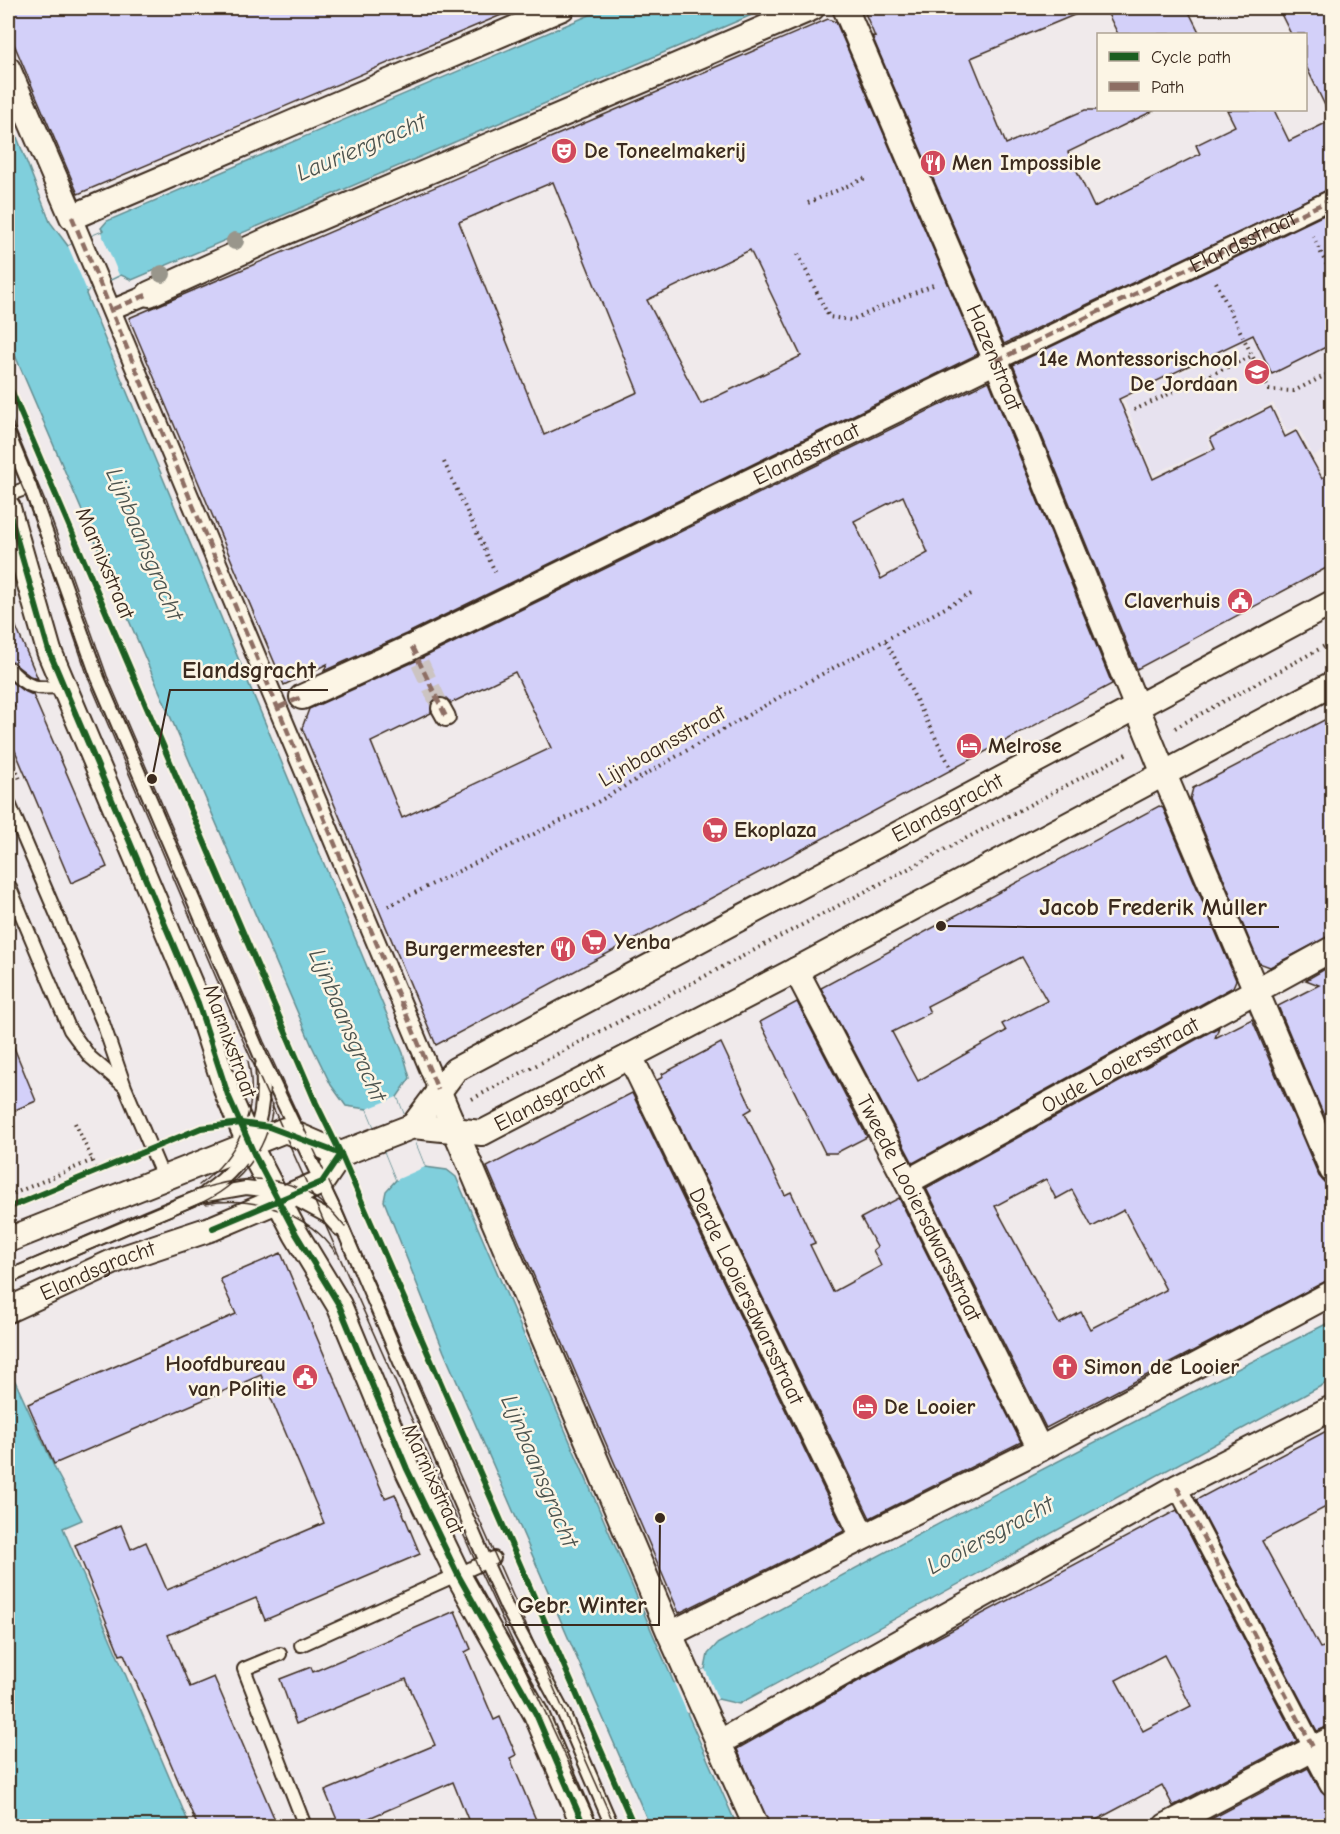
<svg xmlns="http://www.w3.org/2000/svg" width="1340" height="1834" font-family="'Comic Neue',sans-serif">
  <rect width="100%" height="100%" fill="#f0eaeb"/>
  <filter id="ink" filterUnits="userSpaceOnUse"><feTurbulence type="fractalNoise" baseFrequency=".0167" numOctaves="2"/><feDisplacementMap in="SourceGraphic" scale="12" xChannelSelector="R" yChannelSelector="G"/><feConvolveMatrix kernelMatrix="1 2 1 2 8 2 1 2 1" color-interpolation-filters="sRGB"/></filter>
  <g filter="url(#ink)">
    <polygon fill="#e7e2ef" points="1318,231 1332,263 1332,446 1313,456 1298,426 1287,432 1273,403 1207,436 1211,448 1153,474 1124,399 1237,346 1210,284"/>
    <g fill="#80cfdc" stroke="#648d90" stroke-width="1.5">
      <path d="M606 8H768L132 280 121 275 87 291 86 294 403 1053 410 1078 397 1097 425 1167 447 1170 456 1177 674 1683 705 1669 708 1654 717 1644C920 1531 1126 1425 1332 1321V1380L739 1704 718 1699 687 1713 737 1826H650L444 1352 384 1201 386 1191 396 1180 367 1109 346 1106 331 1085 312 1046 8 339V114L50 222 68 246 103 231 101 228 107 221Z"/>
      <polygon points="8,1378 15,1381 57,1473 82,1520 63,1528 190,1826 8,1826"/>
    </g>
    <g fill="#f0eaeb">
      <polygon points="101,232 119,275 87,291 68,246"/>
      <polygon points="397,1097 425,1167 396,1180 367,1109"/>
      <polygon points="705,1669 718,1699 687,1713 674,1683"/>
    </g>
    <g fill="#d3d0f9" stroke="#3b2a1e" stroke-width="1.5" fill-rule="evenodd">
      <polygon points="8,8 518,8 78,194 8,30"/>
      <polygon points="863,8 1091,8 971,58 1006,144 1085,110 1155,110 1068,152 1094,207 1200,154 1196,145 1235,126 1227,110 1274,110 1289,141 1332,120 1332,188 1004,344 872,36 875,37"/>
      <polygon points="1105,8 1187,8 1200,34 1118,34"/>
      <polygon points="1278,8 1332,8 1332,120 1305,64 1305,34 1291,34"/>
      <path d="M828 19 836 22 978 354 406 634 324 671 327 664 284 685 129 318ZM553 182 638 392 544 435 459 222ZM750 250 801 356 701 404 647 300Z"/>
      <polygon points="1332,211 1332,344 1272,374 1253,335 1119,399 1153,479 1215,449 1210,438 1271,407 1285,437 1296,431 1322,478 1332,472 1332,565 1137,669 1013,365"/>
      <path d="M989 381 1112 684 436 1045 302 728 309 709 418 660ZM903 496 928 553 881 579 854 521ZM515 672 551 748 402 818 371 742 431 713V703L436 698H446L451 703Z"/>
      <polygon points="8,608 38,679 30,676 8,659"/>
      <polygon points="8,679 22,690 33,695 107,867 71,883 8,734"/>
      <polygon points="1332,716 1332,935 1270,967 1259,963 1190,799 1193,788"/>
      <path d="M1159 806 1163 808 1236 980 1233 987 913 1163 821 988ZM1022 957 1047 1001 1002 1024 1006 1031 918 1081 892 1032 930 1013 927 1006Z"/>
      <polygon points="1332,965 1332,1135 1278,1006 1319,985 1306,980"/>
      <polygon points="797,1002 867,1137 836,1153 825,1153 760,1022"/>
      <path d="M1252 1019 1319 1176 1324 1182 1332 1184V1278L1046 1428 926 1188 1219 1027 1215 1038ZM1046 1179 1056 1199 1072 1190 1092 1227 1124 1210 1166 1290 1090 1329 1081 1312 1059 1324 995 1206Z"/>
      <polygon points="8,1033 36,1101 8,1113"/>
      <polygon points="721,1043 752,1109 745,1113 785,1195 791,1192 815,1243 810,1245 833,1292 881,1266 873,1250 877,1247 861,1218 899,1198 1021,1442 870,1518 657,1080 663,1077 662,1074"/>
      <polygon points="632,1093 844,1531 679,1613 487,1167"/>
      <polygon points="281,1253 385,1498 395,1494 420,1554 265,1620 256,1598 168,1635 190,1687 214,1677 278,1827 198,1827 124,1654 120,1655 75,1545 121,1525 131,1549 146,1542 167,1590 324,1523 261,1375 54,1464 28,1404 236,1314 220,1279"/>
      <polygon points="1332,1428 1332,1497 1326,1501 1328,1506 1262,1541 1320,1648 1332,1645 1332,1725 1317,1731 1196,1500"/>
      <path d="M1177 1510 1297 1741 1173 1806 1162 1785 1083 1827H770L737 1749 907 1654ZM1164 1655 1191 1706 1143 1731 1116 1680Z"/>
      <polygon points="455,1611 471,1649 465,1652 494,1720 500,1717 516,1755 510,1758 539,1827 471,1827 453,1782 348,1827 340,1827 325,1791 435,1745 406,1679 296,1724 280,1679 311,1667 313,1672"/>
      <polygon points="1308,1768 1320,1790 1332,1797 1332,1827 1196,1827"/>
    </g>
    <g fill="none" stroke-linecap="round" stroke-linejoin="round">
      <polyline stroke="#ccc4c2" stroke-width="18" stroke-dasharray="18 9" stroke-linecap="butt" points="420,663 441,708"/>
      <g stroke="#3b2a1e" stroke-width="16">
        <g id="service">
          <polyline points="8,433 30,487 98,678 260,1055 336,1213 486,1562 507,1608 564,1714 612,1826"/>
          <polyline points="8,495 30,487"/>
          <path d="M8 667C25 688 37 690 64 686"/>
          <polyline points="8,801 103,1023 125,1087 163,1177"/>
          <polyline points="8,883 70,1030 90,1057 124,1086"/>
          <path d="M206 1192C253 1160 267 1121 262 1065"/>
          <polyline points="289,1196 328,1217 339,1229"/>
          <polyline points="8,1277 200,1196 246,1188 272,1191"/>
          <polyline points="301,1645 494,1558"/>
          <polyline points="280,1654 244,1669 305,1826"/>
        </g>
      </g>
      <g stroke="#3b2a1e" stroke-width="22">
        <g id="pedestrian">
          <polyline points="72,217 438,1090"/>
          <polyline points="113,309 149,294"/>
          <path id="s1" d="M996 361 1332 199"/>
          <polyline points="441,708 446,717"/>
          <polyline points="1177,1487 1314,1749"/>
        </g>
      </g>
      <g stroke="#3b2a1e" stroke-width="28">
        <g id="minor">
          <path id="s2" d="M845 8 996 361 1164 774 1332 1170"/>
          <polyline points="8,69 72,217 562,8"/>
          <polyline points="149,294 279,235 812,8"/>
          <polyline points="8,508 49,651 198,1003 228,1095 255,1156 296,1234 339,1305 407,1469 458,1575 536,1714 584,1826"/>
          <path id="s3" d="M302 697 412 647 996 361"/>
          <path id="s4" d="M796 970 907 1182 1040 1449"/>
          <path id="s5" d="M630 1056 863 1537"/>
          <polyline points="438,1090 670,1634 756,1826"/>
          <path id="s6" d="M413 1126 455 1070 1332 603"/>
          <path id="s7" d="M413 1126 482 1133 796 970 1332 684"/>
          <path id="s8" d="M907 1182 1332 949"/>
          <polyline points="8,1240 285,1130 341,1154"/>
          <path id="s9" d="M8 1310 117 1260 213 1228 310 1187 322 1182 341 1154 413 1126"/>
          <polyline points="670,1634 1040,1449 1332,1293"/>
          <polyline points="718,1743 1177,1487 1332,1408"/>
          <polyline points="1314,1749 1332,1783"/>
          <polyline points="1166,1826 1332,1739"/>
        </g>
      </g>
      <g stroke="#3b2a1e" stroke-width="4" stroke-dasharray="1.5 4.5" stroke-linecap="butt">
        <polyline points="808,203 868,177"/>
        <polyline points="1313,236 1332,276"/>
        <polyline points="798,254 829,317 851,320 933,285"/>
        <polyline points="1216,282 1269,390 1294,391 1332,372"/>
        <polyline points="1134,410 1252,356"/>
        <polyline points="444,462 496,574"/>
        <polyline points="886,641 954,774"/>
        <polyline points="8,709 18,704"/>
        <polyline points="1175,728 1332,642"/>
        <polyline points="8,749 21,782"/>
        <polyline points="388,906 587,808 785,694 971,594"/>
        <polyline points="472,1099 1126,754"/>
        <polyline points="75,1123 97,1170"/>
        <polyline points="8,1196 93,1160"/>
      </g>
      <use href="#service" stroke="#fcf5e5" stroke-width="12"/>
      <use href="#pedestrian" stroke="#fcf5e5" stroke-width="18"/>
      <use href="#minor" stroke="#fcf5e5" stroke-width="24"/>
      <g stroke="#3b2a1e" stroke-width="1.5">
        <polyline points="8,412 46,504 107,676 264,1042 342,1210 615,1826"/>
        <polyline points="8,454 27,498 89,680 241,1036 477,1565 598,1826"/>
        <path d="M199 1185C238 1156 260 1110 248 1061"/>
        <path d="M205 1204C252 1195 308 1212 336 1253"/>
        <path d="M8 1270C48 1252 89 1235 130 1217 206 1185 283 1146 345 1227"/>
        <path d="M8 1285C55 1265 103 1244 151 1224 178 1212 210 1203 232 1183 256 1162 270 1135 273 1104"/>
      </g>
      <g stroke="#8d6e63" stroke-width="4.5" stroke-dasharray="9 4.5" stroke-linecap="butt">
        <polyline points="72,217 438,1090"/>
        <polyline points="113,309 149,294"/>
        <polyline points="996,361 1332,199"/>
        <polyline points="412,647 446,717"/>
        <polyline points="279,707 302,697"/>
        <polyline points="1177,1487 1314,1749"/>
      </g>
      <g stroke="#fcf5e5" stroke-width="10">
        <g id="cycleway">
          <polyline points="8,383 316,1103 341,1154 634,1826"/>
          <polyline points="8,508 49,651 198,1003 228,1095 255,1156 296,1234 339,1305 407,1469 458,1575 536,1714 584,1826"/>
          <polyline points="8,1208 201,1128 241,1123 269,1127 341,1154"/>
          <polyline points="213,1228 322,1182 341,1154"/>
        </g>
      </g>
      <use href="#cycleway" stroke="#1b5e20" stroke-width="6"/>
    </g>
    <g fill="#99968b">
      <circle cx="235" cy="241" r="9"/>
      <circle cx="162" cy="274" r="9"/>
    </g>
  </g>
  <defs>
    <g id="theatre-disc" transform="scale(1.35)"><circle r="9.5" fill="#d1495b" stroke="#fcf5e5"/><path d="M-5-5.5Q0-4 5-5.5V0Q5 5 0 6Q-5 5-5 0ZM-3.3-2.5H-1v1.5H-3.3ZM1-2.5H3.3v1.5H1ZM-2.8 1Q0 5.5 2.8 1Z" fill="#fff"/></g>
    <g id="restaurant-disc" transform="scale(1.35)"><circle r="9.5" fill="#d1495b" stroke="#fcf5e5"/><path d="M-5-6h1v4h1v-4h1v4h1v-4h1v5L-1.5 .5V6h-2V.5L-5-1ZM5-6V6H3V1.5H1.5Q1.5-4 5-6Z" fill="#fff"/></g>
    <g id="school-disc" transform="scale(1.35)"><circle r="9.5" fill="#d1495b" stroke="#fcf5e5"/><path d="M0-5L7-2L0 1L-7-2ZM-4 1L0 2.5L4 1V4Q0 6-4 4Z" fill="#fff"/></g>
    <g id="civic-disc" transform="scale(1.35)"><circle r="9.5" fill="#d1495b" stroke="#fcf5e5"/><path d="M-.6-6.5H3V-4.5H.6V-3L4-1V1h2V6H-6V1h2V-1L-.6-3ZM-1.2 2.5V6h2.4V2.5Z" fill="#fff"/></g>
    <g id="hotel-disc" transform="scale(1.35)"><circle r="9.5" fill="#d1495b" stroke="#fcf5e5"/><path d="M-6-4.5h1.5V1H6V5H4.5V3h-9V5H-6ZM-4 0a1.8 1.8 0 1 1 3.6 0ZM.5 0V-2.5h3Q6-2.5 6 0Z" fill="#fff"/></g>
    <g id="supermarket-disc" transform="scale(1.35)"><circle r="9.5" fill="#d1495b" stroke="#fcf5e5"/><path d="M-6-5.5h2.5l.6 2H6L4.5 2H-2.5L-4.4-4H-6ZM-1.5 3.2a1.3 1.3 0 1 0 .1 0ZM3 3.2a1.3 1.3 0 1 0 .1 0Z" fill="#fff"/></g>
    <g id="church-disc" transform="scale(1.35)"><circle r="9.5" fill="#d1495b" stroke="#fcf5e5"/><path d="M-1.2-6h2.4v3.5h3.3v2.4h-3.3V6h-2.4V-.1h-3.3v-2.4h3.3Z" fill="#fff"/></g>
  </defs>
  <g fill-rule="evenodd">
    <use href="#theatre-disc" x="564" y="151"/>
    <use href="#restaurant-disc" x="933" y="163"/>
    <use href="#school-disc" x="1257" y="372"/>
    <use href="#civic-disc" x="1240" y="601"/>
    <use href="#hotel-disc" x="969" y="746"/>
    <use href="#supermarket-disc" x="715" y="830"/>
    <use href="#supermarket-disc" x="594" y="942"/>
    <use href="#restaurant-disc" x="563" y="949"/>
    <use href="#church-disc" x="1065" y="1367"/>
    <use href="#civic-disc" x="305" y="1377"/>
    <use href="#hotel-disc" x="865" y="1407"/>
  </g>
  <g text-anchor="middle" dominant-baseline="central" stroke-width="5" stroke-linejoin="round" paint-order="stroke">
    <g font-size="22" font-weight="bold" fill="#3b2a1e" stroke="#fcf5e5" text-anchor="start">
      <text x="584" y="151">De Toneelmakerij</text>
      <text x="952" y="163">Men Impossible</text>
      <text x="1238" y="359" text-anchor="end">14e Montessorischool<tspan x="1238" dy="25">De Jordaan</tspan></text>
      <text x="1220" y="601" text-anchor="end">Claverhuis</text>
      <text x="988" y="746">Melrose</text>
      <text x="734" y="830">Ekoplaza</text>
      <text x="614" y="942">Yenba</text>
      <text x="544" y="949" text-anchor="end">Burgermeester</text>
      <text x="286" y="1364" text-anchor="end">Hoofdbureau<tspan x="286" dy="25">van Politie</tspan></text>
      <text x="1084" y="1367">Simon de Looier</text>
      <text x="884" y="1407">De Looier</text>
    </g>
    <g font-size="22" fill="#3b2a1e" stroke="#fcf5e5">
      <text stroke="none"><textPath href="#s1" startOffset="274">Elandsstraat</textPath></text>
      <text stroke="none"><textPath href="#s2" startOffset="380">Hazenstraat</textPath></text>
      <text stroke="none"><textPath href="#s3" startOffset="560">Elandsstraat</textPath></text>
      <text transform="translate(105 563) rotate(67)">Marnixstraat</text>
      <text transform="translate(662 746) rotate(-30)">Lijnbaansstraat</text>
      <text stroke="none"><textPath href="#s6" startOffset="628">Elandsgracht</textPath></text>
      <text transform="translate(230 1041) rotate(70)">Marnixstraat</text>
      <text stroke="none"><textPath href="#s8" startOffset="243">Oude Looiersstraat</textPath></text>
      <text stroke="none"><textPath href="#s7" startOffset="146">Elandsgracht</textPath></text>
      <text stroke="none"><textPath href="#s4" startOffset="268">Tweede Looiersdwarsstraat</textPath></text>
      <text stroke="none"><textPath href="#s9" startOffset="98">Elandsgracht</textPath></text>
      <text stroke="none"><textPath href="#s5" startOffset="267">Derde Looiersdwarsstraat</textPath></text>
      <text transform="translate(433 1479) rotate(65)">Marnixstraat</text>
    </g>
    <g font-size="24" font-style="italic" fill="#4c534e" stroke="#fcf5e5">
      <text transform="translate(361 147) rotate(-23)">Lauriergracht</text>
      <text transform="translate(145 544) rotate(67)">Lijnbaansgracht</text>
      <text transform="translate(348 1025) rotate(67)">Lijnbaansgracht</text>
      <text transform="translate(540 1471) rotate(67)">Lijnbaansgracht</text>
      <text transform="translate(990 1535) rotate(-28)">Looiersgracht</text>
    </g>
  </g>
  <path fill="none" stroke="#3b2a1e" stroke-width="2" d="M152 779L170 690H328M941 926L1028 927H1279M660 1518L659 1625H505"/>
  <g fill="#3b2a1e" stroke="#fcf5e5" stroke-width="2">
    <circle cx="152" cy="779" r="6"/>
    <circle cx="941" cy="926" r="6"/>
    <circle cx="660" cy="1518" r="6"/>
  </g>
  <g font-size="24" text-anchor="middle" font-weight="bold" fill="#3b2a1e" stroke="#fcf5e5" stroke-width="5" stroke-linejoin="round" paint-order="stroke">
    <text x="249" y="678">Elandsgracht</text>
    <text x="1153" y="915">Jacob Frederik Muller</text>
    <text x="582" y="1613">Gebr. Winter</text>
  </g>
  <rect width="1340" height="1834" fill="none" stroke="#fcf5e5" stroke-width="30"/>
  <rect x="15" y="15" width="1310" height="1804" fill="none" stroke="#3b2a1e" stroke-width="2" filter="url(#ink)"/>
  <rect x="1097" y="33" width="210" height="78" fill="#fcf5e5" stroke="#afa495" stroke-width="1.5"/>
  <rect x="1109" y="52" width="30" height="9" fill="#1b5e20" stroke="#afa495" stroke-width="1.5"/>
  <text x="1151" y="63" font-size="18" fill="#3b2a1e">Cycle path</text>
  <rect x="1109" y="82" width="30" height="9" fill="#8d6e63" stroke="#afa495" stroke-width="1.5"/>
  <text x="1151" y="93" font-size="18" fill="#3b2a1e">Path</text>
</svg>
